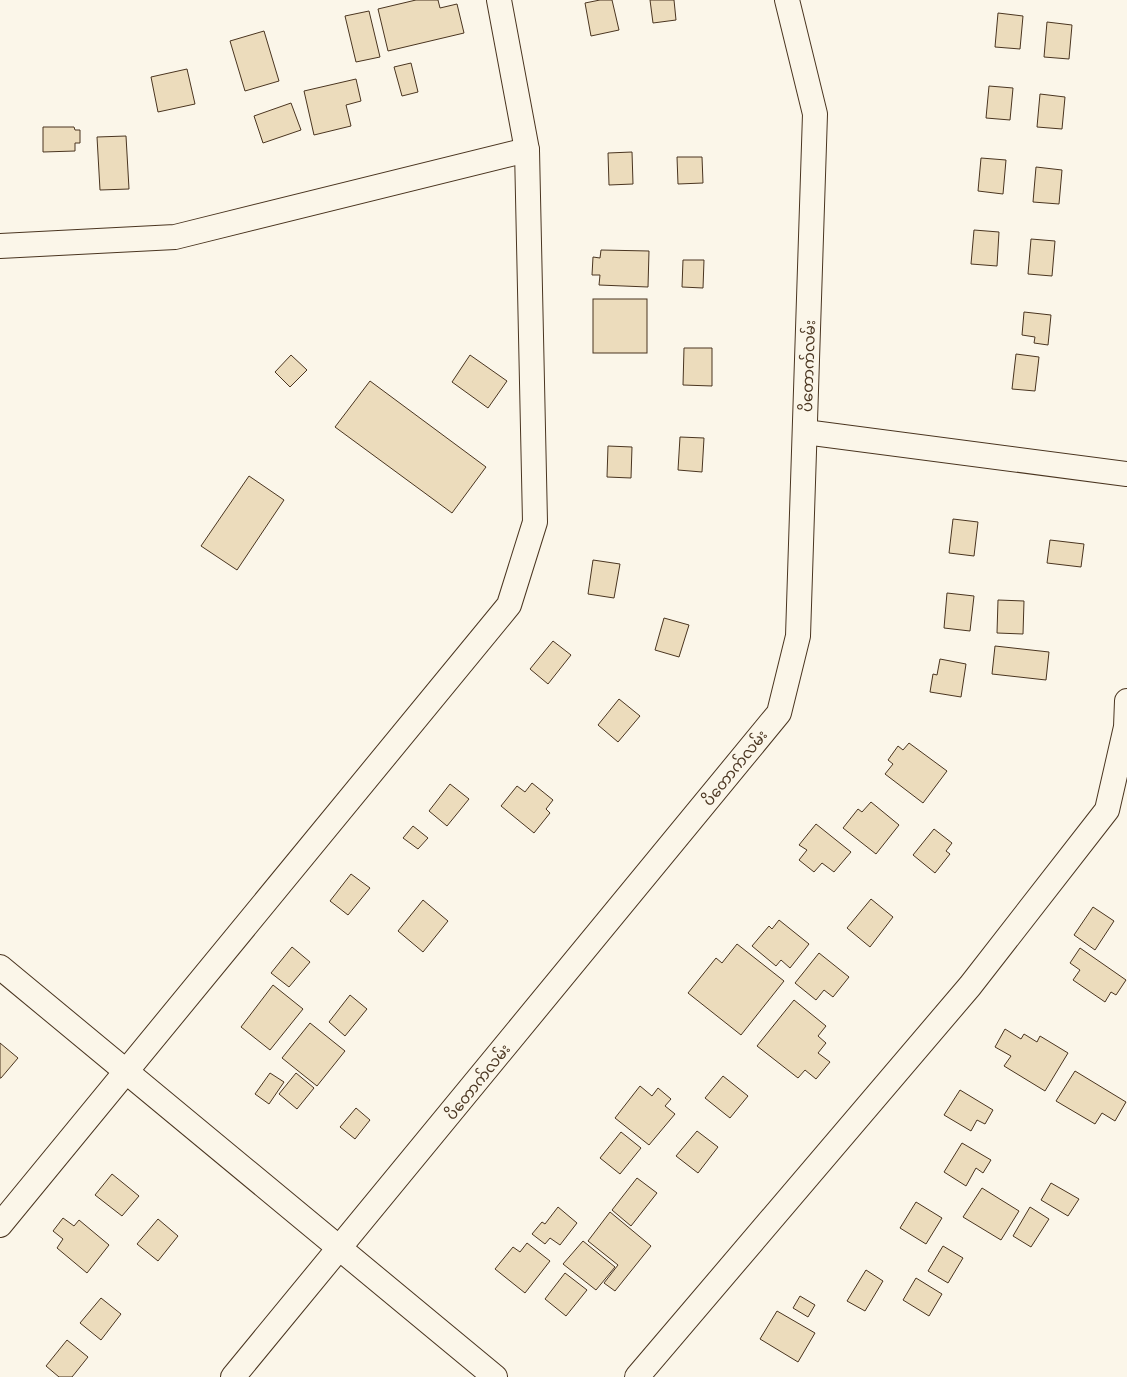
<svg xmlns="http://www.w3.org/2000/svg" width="1127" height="1377" font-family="Literata,'Noto Sans Myanmar',serif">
  <rect width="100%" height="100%" fill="#fbf6e9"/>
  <g fill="#ecdcbc" stroke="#4a3520">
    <polygon points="416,0 438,0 440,8 457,4 464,33 388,51 378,9"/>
    <polygon points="600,0 612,0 619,30 591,36 585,3"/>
    <polygon points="650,0 674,0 676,20 653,23"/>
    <polygon points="369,11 380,57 356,62 345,16"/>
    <polygon points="998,13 1023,16 1020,49 995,47"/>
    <polygon points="1047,22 1072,25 1069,59 1044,57"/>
    <polygon points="264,31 279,81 245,91 230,41"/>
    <polygon points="411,63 418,92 402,96 394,67"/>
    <polygon points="187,69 195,104 158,112 151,77"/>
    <polygon points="356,79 361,101 346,105 351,126 314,135 304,91"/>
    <polygon points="989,86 1013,88 1010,120 986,118"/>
    <polygon points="1040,94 1065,97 1062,129 1037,127"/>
    <polygon points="291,103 301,130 263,143 254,116"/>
    <polygon points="43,127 74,127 75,130 80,130 80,143 75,143 75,151 43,152"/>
    <polygon points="126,136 129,189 100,190 97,137"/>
    <polygon points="632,152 633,184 609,185 608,153"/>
    <polygon points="677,157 702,157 703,183 678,184"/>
    <polygon points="981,158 1006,160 1003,194 978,191"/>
    <polygon points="1036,167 1062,170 1059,204 1033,202"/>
    <polygon points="974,230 999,232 997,266 971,264"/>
    <polygon points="1031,239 1055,241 1052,276 1028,274"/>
    <polygon points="601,250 649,251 648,287 599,285 600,275 592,275 593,257 600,258"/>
    <polygon points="683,260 704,260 703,288 682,287"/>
    <rect x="593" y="299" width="54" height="54"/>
    <polygon points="1024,312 1051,315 1048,345 1034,343 1035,337 1022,335"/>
    <polygon points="684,348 712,348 712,386 683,385"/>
    <polygon points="1016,354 1039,357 1035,391 1012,389"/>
    <polygon points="291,355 307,370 290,387 275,372"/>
    <polygon points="470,355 507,381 488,408 452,382"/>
    <polygon points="370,381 486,467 452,513 335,427"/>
    <polygon points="680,437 704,438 702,472 678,470"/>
    <polygon points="608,446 632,447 631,478 607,477"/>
    <polygon points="249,476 284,500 237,570 201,546"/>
    <polygon points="953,519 978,522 974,556 949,553"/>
    <polygon points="1050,540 1084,544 1081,567 1047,563"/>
    <polygon points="593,560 620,564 614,598 588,594"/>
    <polygon points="947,593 974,596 970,631 944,628"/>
    <polygon points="998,600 1024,601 1023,634 997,633"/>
    <polygon points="664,618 689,625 679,657 655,650"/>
    <polygon points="553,641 571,655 548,684 530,669"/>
    <polygon points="995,646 1049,652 1046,680 992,674"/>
    <polygon points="940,659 966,664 961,697 930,692 933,674 937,675"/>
    <polygon points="619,699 640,716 618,742 598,725"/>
    <polygon points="909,743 947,771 923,803 885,774 893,764 888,760 898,746 903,750"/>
    <polygon points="532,783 553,800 546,809 550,813 534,833 501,806 517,786 525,792"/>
    <polygon points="450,784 469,799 447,826 429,811"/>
    <polygon points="871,802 899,825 876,854 843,828 858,809 862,812"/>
    <polygon points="816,824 851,852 834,872 822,863 814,872 799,860 807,850 799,845"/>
    <polygon points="413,826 428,838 418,849 403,838"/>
    <polygon points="934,829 952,843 946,851 950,854 935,873 913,855"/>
    <polygon points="351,874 370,888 348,915 330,901"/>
    <polygon points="871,899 893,917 870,947 847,928"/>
    <polygon points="423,900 448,921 423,952 398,931"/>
    <polygon points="1093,907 1114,921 1095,950 1074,935"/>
    <polygon points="779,920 809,944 790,968 781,960 776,966 752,946 769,926 772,929"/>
    <polygon points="737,944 784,981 741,1035 688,993 716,958 722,963"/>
    <polygon points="292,947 310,962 289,987 271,973"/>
    <polygon points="1080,948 1126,980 1116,995 1111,992 1105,1002 1073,980 1080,970 1070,963"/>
    <polygon points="819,953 849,977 833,997 824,990 816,1000 795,983"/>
    <polygon points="273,985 303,1009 270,1050 241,1027"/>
    <polygon points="350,995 367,1009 345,1036 329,1022"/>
    <polygon points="794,1000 826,1026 818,1036 826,1043 818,1053 830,1062 816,1079 805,1070 798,1078 757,1046"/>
    <polygon points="310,1023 345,1051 317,1086 282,1058"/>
    <polygon points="1005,1029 1021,1039 1024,1034 1037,1042 1040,1036 1068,1053 1045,1091 1004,1066 1011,1056 995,1047"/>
    <polygon points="0,1043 18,1058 1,1078 0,1078"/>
    <polygon points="1075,1071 1126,1102 1115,1121 1102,1113 1095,1124 1056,1101"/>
    <polygon points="270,1073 284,1082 269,1104 255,1094"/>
    <polygon points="296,1073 314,1088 297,1109 279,1094"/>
    <polygon points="723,1076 748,1096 730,1118 705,1098"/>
    <polygon points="640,1086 652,1096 658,1088 671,1099 665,1106 675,1114 649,1145 615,1118"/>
    <polygon points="960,1090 993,1110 985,1124 977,1120 971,1131 944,1115"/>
    <polygon points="356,1108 370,1120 355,1139 340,1127"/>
    <polygon points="697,1131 718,1147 698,1173 676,1156"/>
    <polygon points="621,1132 641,1148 620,1174 600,1158"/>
    <polygon points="962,1143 991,1160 983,1173 976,1168 966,1186 944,1172"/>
    <polygon points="112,1174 139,1196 122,1216 95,1195"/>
    <polygon points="637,1178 657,1193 631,1226 612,1210"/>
    <polygon points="1051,1183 1079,1199 1068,1216 1041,1200"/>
    <polygon points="982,1188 1019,1211 1001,1240 963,1217"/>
    <polygon points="916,1202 942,1218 926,1244 900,1228"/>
    <polygon points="558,1207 577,1223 560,1245 550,1238 545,1244 532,1234 542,1222 545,1224"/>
    <polygon points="1030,1207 1049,1219 1031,1247 1013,1236"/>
    <polygon points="610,1212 651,1246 615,1291 604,1283 618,1265 588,1241"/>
    <polygon points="63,1218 74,1226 79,1220 109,1245 87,1273 57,1248 63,1239 53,1231"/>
    <polygon points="158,1219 178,1236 158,1261 137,1244"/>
    <polygon points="583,1241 615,1267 596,1290 563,1264"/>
    <polygon points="527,1243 550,1261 525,1293 495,1269 513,1247 520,1252"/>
    <polygon points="943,1246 963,1258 948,1283 928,1271"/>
    <polygon points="866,1270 883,1281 865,1311 847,1301"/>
    <polygon points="565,1273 587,1290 566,1316 545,1299"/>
    <polygon points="916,1278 942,1294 929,1316 903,1300"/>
    <polygon points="800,1296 815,1305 808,1317 793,1308"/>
    <polygon points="101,1298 121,1314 101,1340 80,1323"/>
    <polygon points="777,1311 815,1333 798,1362 760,1339"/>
    <polygon points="67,1340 88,1357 72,1377 59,1377 46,1366"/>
  </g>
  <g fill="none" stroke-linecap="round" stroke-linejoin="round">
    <g stroke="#4a3520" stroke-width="26">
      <g id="minor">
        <polyline points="0,246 175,237 527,150"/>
        <polyline points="805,432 1127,474"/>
        <polyline points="0,967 495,1377"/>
        <polyline points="0,1225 509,605 535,522 527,150 499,0"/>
        <polyline points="233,1377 779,713 798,636 815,114 787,0"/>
        <polyline points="637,1377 970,986 1107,810 1126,727 1127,701"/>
      </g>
    </g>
    <use href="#minor" stroke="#fbf6e9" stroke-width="24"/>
  </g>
  <g text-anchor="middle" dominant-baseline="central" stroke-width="4" stroke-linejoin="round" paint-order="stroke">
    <g font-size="15" fill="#4a3520" stroke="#fbf6e9">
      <text transform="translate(807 366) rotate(-88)">ပိတောက်လမ်း</text>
      <text transform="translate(734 767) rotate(-51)">ပိတောက်လမ်း</text>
      <text transform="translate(477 1081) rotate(-51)">ပိတောက်လမ်း</text>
    </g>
  </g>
</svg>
